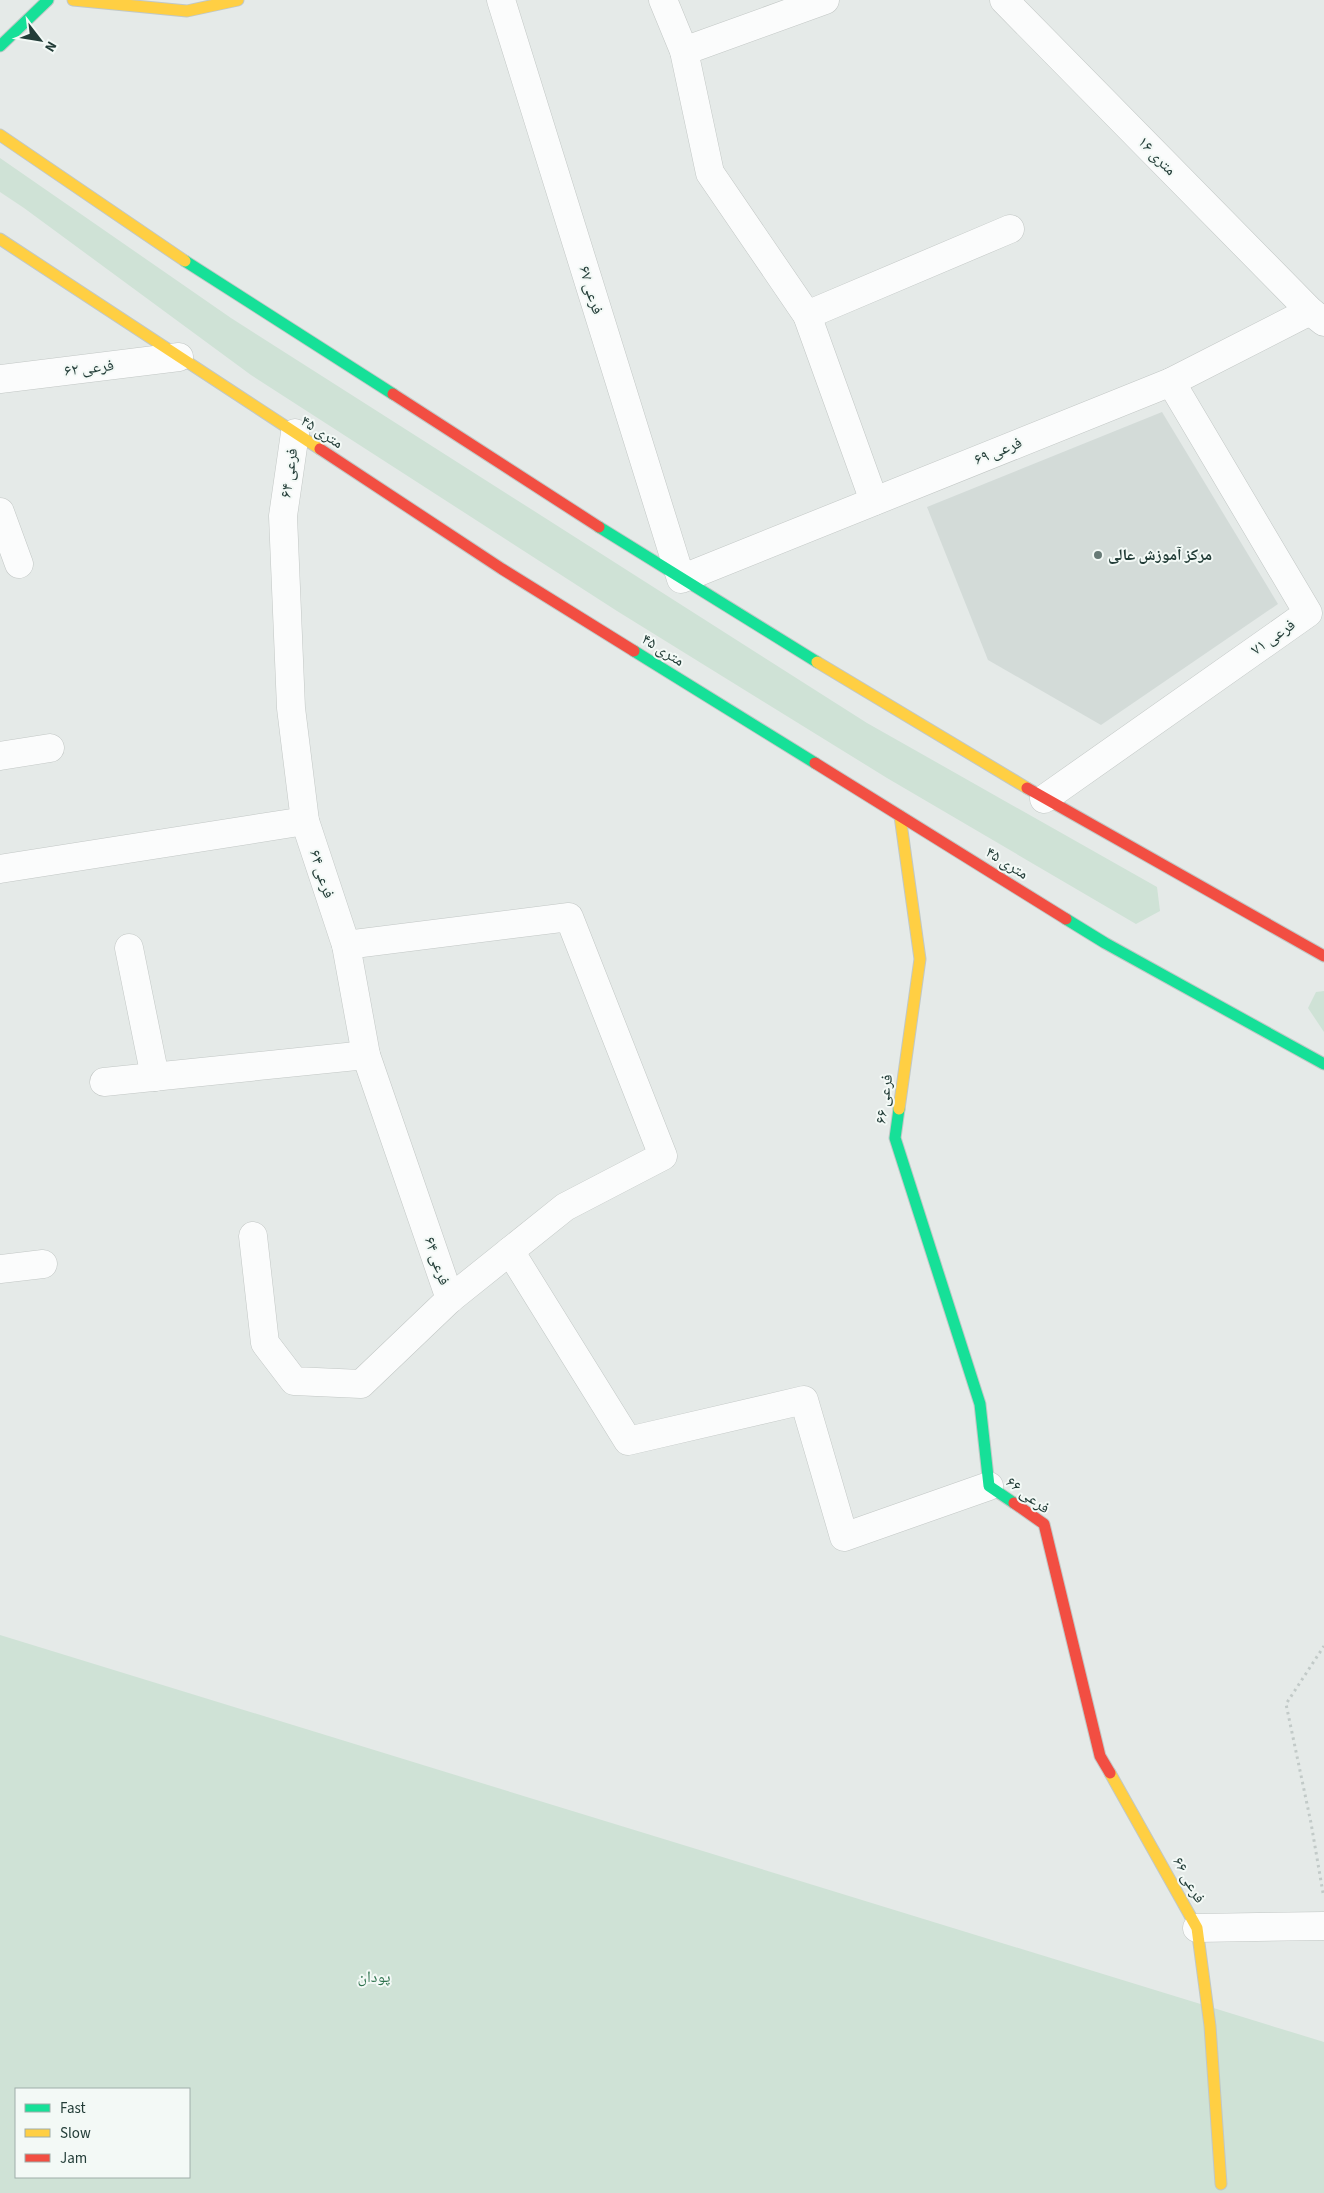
<svg xmlns="http://www.w3.org/2000/svg" width="1324" height="2193" font-family="'Source Sans 3','Noto Naskh Arabic',sans-serif">
  <rect width="100%" height="100%" fill="#e5eae8"/>
  <polygon fill="#d3dbd8" points="1162,412 1278,604 1101,725 988,660 927,507"/>
  <g fill="#cfe2d6" fill-rule="evenodd">
    <polygon points="0,158 231,318 867,723 1157,887 1160,911 1136,924 887,778 617,611 251,375 24,208 0,192"/>
    <polygon points="1324,991 1324,1032 1308,1008 1316,992"/>
    <path d="M0 1635 1324 2042V2193H0ZM16 2089H189V2177H16Z"/>
  </g>
  <g fill="none" stroke-linecap="round" stroke-linejoin="round">
    <g stroke="#c2c7c5" stroke-width="29">
      <g id="street">
        <polyline points="501,0 681,579 1171,382 1310,311"/>
        <polyline points="663,0 684,51 710,173 807,315 874,501"/>
        <polyline points="1004,0 1310,311 1324,322"/>
        <polyline points="684,51 825,0"/>
        <polyline points="807,315 1010,229"/>
        <polyline points="0,379 179,357"/>
        <polyline points="295,433 283,516 291,708 305,821 346,945 366,1055 450,1299"/>
        <polyline points="0,512 19,564"/>
        <polyline points="0,756 50,748"/>
        <polyline points="1044,799 1308,613 1171,382"/>
        <polyline points="0,869 305,821"/>
        <polyline points="129,948 155,1077"/>
        <polyline points="104,1082 366,1055"/>
        <polyline points="253,1236 265,1343 294,1381 361,1384 450,1299 565,1207 663,1156 569,917 346,945"/>
        <polyline points="510,1251 628,1441 804,1400 844,1537 989,1486"/>
        <polyline points="0,1269 43,1264"/>
        <polyline points="1197,1928 1324,1926"/>
      </g>
    </g>
    <g stroke="#c1c8c6" stroke-width="13">
      <g id="fast">
        <polyline points="0,46 48,0"/>
        <polyline points="185,261 393,394"/>
        <polyline points="599,527 817,662"/>
        <polyline points="634,651 815,763"/>
        <polyline points="1066,919 1105,943 1324,1064"/>
        <polyline points="899,1109 895,1138 980,1404 989,1486 1014,1503"/>
      </g>
    </g>
    <g stroke="#c1c8c6" stroke-width="13">
      <g id="slow">
        <polyline points="73,0 187,11 238,0"/>
        <polyline points="0,135 185,261"/>
        <polyline points="0,239 320,449"/>
        <polyline points="817,662 1027,788"/>
        <polyline points="899,1109 920,959 900,816"/>
        <polyline points="1110,1773 1197,1928 1210,2026 1221,2184"/>
      </g>
    </g>
    <g stroke="#c1c8c6" stroke-width="13">
      <g id="jam">
        <polyline points="393,394 599,527"/>
        <polyline points="320,449 502,569 634,651"/>
        <polyline points="815,763 1066,919"/>
        <polyline points="1027,788 1324,956"/>
        <polyline points="1014,1503 1044,1524 1100,1756 1110,1773"/>
      </g>
    </g>
    <polyline stroke="#c2cac8" stroke-width="3" stroke-dasharray="2.5 4" stroke-linecap="butt" points="1323,1893 1311,1823 1286,1704 1324,1646"/>
    <use href="#street" stroke="#fbfcfc" stroke-width="28"/>
    <use href="#fast" stroke="#16e098" stroke-width="11"/>
    <use href="#slow" stroke="#ffcf43" stroke-width="11"/>
    <use href="#jam" stroke="#f24e42" stroke-width="11"/>
  </g>
  <circle fill="#677a76" stroke="#f3f9f6" stroke-width="2" cx="1098" cy="555" r="5"/>
  <g text-anchor="middle" dominant-baseline="central" stroke-width="4" stroke-linejoin="round" paint-order="stroke">
    <g font-size="16" fill="#233d38" stroke="#f3f9f6">
      <text transform="translate(1157 156) rotate(46)">۱۶ متری</text>
      <text transform="translate(591 290) rotate(73)">فرعی ۶۷</text>
      <text transform="translate(89 368) rotate(-7)">فرعی ۶۲</text>
      <text transform="translate(322 432) rotate(33)">۴۵ متری</text>
      <text transform="translate(998 451) rotate(-22)">فرعی ۶۹</text>
      <text transform="translate(289 473) rotate(-82)">فرعی ۶۴</text>
      <text transform="translate(1273 637) rotate(-35)">فرعی ۷۱</text>
      <text transform="translate(663 650) rotate(32)">۴۵ متری</text>
      <text transform="translate(1007 863) rotate(32)">۴۵ متری</text>
      <text transform="translate(322 874) rotate(72)">فرعی ۶۴</text>
      <text transform="translate(884 1099) rotate(-82)">فرعی ۶۶</text>
      <text transform="translate(437 1261) rotate(71)">فرعی ۶۴</text>
      <text transform="translate(1028 1495) rotate(37)">فرعی ۶۶</text>
      <text transform="translate(1189 1880) rotate(61)">فرعی ۶۶</text>
    </g>
    <g font-size="16" font-weight="bold" fill="#233d38" stroke="#f3f9f6" text-anchor="start">
      <text x="1108" y="555">مرکز آموزش عالی</text>
    </g>
    <g font-size="16" fill="#2f724e" stroke="#f3f9f6">
      <text x="374" y="1977">پودان</text>
    </g>
  </g>
  <rect x="15" y="2088" width="175" height="90" fill="#f3f9f6" stroke="#a0aeaa"/>
  <rect x="25" y="2104" width="25" height="8" fill="#16e098" stroke="#a0aeaa"/>
  <text x="60" y="2113" font-size="15" fill="#233d38">Fast</text>
  <rect x="25" y="2129" width="25" height="8" fill="#ffcf43" stroke="#a0aeaa"/>
  <text x="60" y="2138" font-size="15" fill="#233d38">Slow</text>
  <rect x="25" y="2154" width="25" height="8" fill="#f24e42" stroke="#a0aeaa"/>
  <text x="60" y="2163" font-size="15" fill="#233d38">Jam</text>
  <g transform="translate(40 40) rotate(121)" stroke="#f3f9f6" stroke-width="4" paint-order="stroke">
  <path d="M0-4L9 19L0 12L-9 19Z" fill="#233d38"/>
  <text y="-8" font-size="14" font-weight="bold" text-anchor="middle" fill="#233d38">N</text>
  </g>
</svg>
